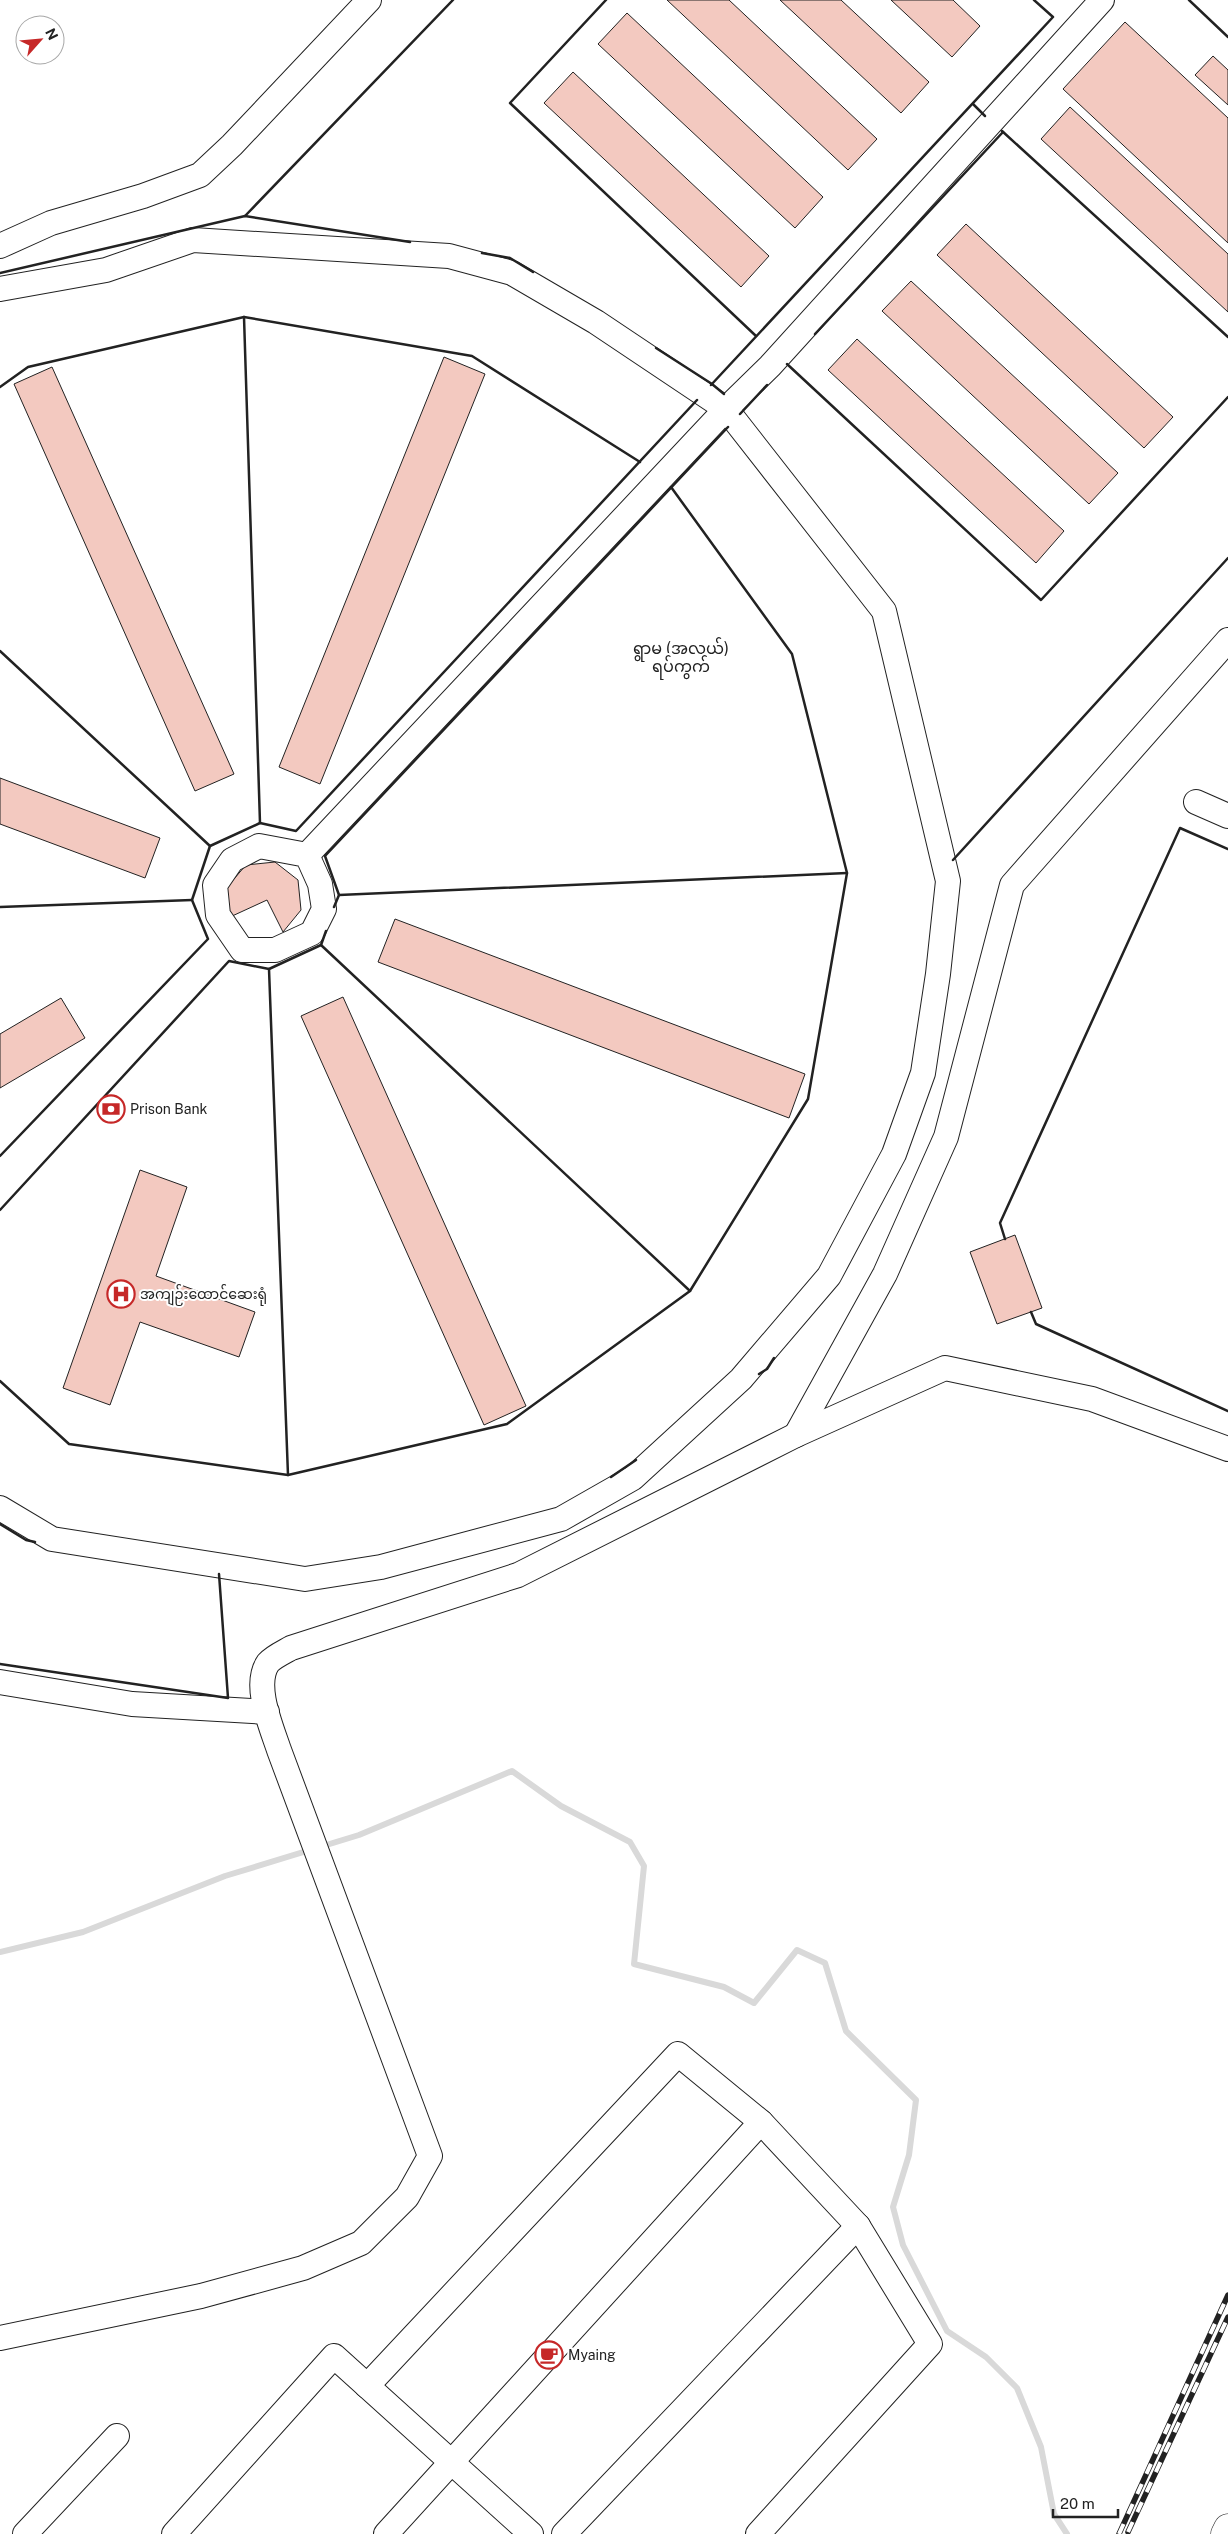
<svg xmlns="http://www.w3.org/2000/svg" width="1228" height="2534" font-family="'Public Sans','Noto Sans Myanmar',sans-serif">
  <rect width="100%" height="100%" fill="#fff"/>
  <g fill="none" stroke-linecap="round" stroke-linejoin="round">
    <polyline stroke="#d9d9d9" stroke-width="6" points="0,1952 83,1932 225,1876 359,1835 512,1771 561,1806 630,1842 644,1866 634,1964 724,1987 754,2003 797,1950 825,1963 846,2031 916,2100 909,2155 893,2207 903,2245 947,2331 986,2357 1017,2388 1041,2447 1054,2514 1067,2534"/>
  </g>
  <g fill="#f3c9c0" stroke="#222">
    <polygon points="667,0 729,0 877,139 848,170"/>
    <polygon points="780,0 841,0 929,82 901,113"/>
    <polygon points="891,0 953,0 980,26 952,57"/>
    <polygon points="627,13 823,197 795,228 598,44"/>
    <polygon points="1125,22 1228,118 1228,243 1063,89"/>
    <polygon points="1213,56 1228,70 1228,105 1195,75"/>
    <polygon points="573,72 769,256 741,287 544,103"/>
    <polygon points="1070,107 1228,254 1228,312 1041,139"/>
    <polygon points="966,224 1173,417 1144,448 937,255"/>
    <polygon points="911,281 1118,473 1089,504 882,311"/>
    <polygon points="857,339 1064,531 1036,563 828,370"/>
    <polygon points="444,357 485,374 320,784 279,767"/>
    <polygon points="52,367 234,774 195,791 14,384"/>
    <polygon points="0,778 160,838 145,878 0,824"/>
    <polygon points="275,862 298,880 301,910 283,932 267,900 230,917 227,887 246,865"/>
    <polygon points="395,919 805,1074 789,1118 378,962"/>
    <polygon points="343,997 526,1406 484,1425 301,1016"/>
    <polygon points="61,998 85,1038 0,1088 0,1034"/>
    <polygon points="140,1170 187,1187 156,1276 255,1312 239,1357 140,1322 110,1405 63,1388"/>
    <polygon points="1015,1235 1042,1308 997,1324 970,1252"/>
  </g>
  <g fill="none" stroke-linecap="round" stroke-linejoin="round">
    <g stroke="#222" stroke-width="26">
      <g id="minor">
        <polyline points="0,246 51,223 143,196 200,175 232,145 369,0"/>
        <polyline points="0,289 106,270 193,240 449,256 512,273 596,322 726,409 884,611 948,881 938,974 923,1073 894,1154 829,1276 741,1379 633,1478 561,1519 381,1567 305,1579 52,1539 0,1508"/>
        <polyline points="1196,802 1228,816"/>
        <polygon points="259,846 307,855 320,884 324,909 312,933 275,950 242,950 218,915 215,885 232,860"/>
        <polyline points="307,855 726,409 770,366 1102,0"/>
        <polyline points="796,1435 885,1274 946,1137 1012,885 1228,640"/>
        <polyline points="0,1682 132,1704 267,1712"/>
        <path d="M0 2338 201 2296 303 2268 361 2243 407 2197 430 2156 279 1750C271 1726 253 1685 268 1663 273 1657 284 1652 291 1648L518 1575 796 1435 945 1368 1092 1399 1228 1449"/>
        <polyline points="367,2386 678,2054 761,2122 858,2226 930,2344 758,2534"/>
        <polyline points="25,2534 117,2436"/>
        <polyline points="174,2534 334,2356 531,2534"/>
        <polyline points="386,2534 761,2122"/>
        <polyline points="564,2534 858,2226"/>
      </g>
    </g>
    <g stroke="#222" stroke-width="29">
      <polyline id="major" points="1225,2534 1228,2528"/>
    </g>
    <use href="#minor" stroke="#fff" stroke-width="24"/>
    <use href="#major" stroke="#fff" stroke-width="28"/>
    <g stroke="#222" stroke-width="5.5">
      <g id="rail">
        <polyline points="1128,2532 1228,2317"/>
        <polyline points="1119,2534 1228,2295"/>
      </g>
    </g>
    <use href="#rail" stroke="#fff" stroke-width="4" stroke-dasharray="11" stroke-linecap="butt"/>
    <g stroke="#222" stroke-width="2.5">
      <polyline points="606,0 510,103 756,336"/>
      <polyline points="1189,0 1228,37"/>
      <polyline points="973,104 985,116"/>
      <polyline points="1002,131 1228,337"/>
      <polyline points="245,216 453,0"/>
      <polyline points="482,253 510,258 533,272"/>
      <polyline points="0,273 245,216 410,242"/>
      <polyline points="244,317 260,823"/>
      <polyline points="815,334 1003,132"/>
      <polyline points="656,348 712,384 724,394"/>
      <polyline points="787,364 1041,600 1228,397"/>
      <polyline points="711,385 1053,17 1034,0"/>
      <polyline points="0,387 28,367 244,317 472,356 640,462"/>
      <polyline points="740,414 767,385"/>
      <polyline points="0,651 210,846"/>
      <polyline points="953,860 1228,558"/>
      <polyline points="339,895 847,873"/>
      <polyline points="0,907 192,900"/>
      <polyline points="334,907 339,895 325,856 728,427"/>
      <polyline points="321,945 690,1291"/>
      <polyline points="269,969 288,1475"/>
      <polyline points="0,1156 208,939 192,900 210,846 260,823 296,831 697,400"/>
      <polyline points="0,1210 229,961 269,969 321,945 326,931"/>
      <polyline points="1005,1239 1000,1223 1180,828 1228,849"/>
      <polyline points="1031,1312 1036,1324 1228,1411"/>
      <polyline points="759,1374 767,1369 774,1358"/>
      <polyline points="0,1381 69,1444 288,1475 507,1424 690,1291 808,1099 847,873 792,654 671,487"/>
      <polyline points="611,1477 636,1460"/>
      <polyline points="0,1524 26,1540 35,1542"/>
      <polyline points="0,1664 228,1698 219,1574"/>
    </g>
  </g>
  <defs>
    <g id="bank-ring" transform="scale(1.4375)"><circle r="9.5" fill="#fff" stroke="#c62828" stroke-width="1.5"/><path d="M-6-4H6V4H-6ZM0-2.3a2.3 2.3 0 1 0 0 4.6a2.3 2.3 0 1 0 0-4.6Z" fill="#c62828"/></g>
    <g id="hospital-ring" transform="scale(1.4375)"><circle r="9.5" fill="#fff" stroke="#c62828" stroke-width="1.5"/><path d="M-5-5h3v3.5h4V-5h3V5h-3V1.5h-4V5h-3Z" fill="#c62828"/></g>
    <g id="cafe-ring" transform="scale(1.4375)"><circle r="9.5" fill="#fff" stroke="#c62828" stroke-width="1.5"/><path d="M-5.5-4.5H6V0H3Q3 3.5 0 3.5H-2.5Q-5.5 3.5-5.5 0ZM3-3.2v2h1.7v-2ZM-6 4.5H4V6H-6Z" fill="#c62828"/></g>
  </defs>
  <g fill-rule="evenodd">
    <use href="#bank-ring" x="111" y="1109"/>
    <use href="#hospital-ring" x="121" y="1294"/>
    <use href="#cafe-ring" x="549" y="2355"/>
  </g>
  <g text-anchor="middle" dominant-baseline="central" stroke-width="4" stroke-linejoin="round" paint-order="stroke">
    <g font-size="14" fill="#222" stroke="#fff" text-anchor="start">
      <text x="130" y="1109">Prison Bank</text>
      <text x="140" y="1294">အကျဉ်းထောင်ဆေးရုံ</text>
      <text x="568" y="2355">Myaing</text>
    </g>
    <g font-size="16" fill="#222" stroke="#fff">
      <text x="681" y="648">ရွာမ (အလယ်)<tspan x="681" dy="18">ရပ်ကွက်</tspan></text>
    </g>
  </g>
  <g transform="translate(40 40) rotate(63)"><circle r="24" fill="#ffffff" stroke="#a7a7a7"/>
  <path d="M0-4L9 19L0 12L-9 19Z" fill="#c62828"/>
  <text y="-8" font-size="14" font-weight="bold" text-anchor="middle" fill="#222222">N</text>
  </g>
  <path d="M1053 2509v8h65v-8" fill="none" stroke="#222222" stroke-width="2.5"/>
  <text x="1060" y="2509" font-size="15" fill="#222222" stroke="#ffffff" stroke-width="4" paint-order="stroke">20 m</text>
</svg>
